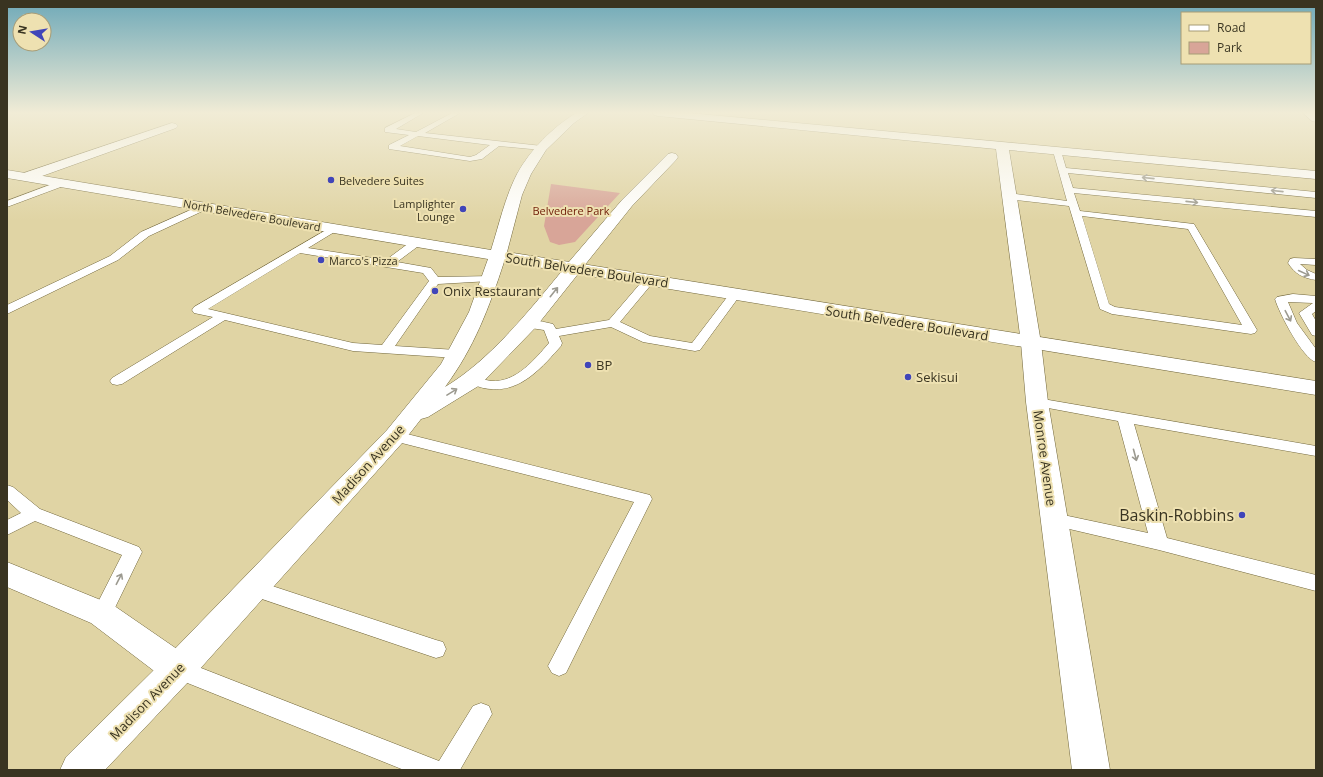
<svg xmlns="http://www.w3.org/2000/svg" width="1323" height="777" font-family="'Open Sans',sans-serif">
  <rect width="100%" height="100%" fill="#e0d4a4"/>
  <polygon fill="#d8a598" points="551,184 620,193 575,242 559,245 550,242 544,226"/>
  <g fill="none" stroke-linecap="round" stroke-linejoin="round">
    <g stroke="#72673b" stroke-width="1">
      <g id="service">
        <path d="M415 113H423L396 129 416 132 452 113H460L425 133 542 146 546 148 542 150 499 146 482 159 470 161 389 149V145L409 135 385 132V128ZM418 136 490 145 476 155 470 157 400 146Z"/>
        <path d="M1054 149H1060L1061 151 1066 168 1316 192V198L1068 173 1073 188 1316 211V217L1074 193 1080 211 1194 224 1257 330 1255 333 1251 334 1112 314 1100 309 1069 206 1008 199 1003 196 1008 193 1067 201 1053 151ZM1082 216 1188 229 1242 325 1115 307 1109 304Z"/>
        <polygon points="63,180 67,183 66,185 7,207 7,201"/>
        <polygon points="204,204 207,205 209,207 207,209 149,236 118,260 7,314 7,305 110,256 141,232"/>
        <path d="M333 226 336 227 338 229 336 231 308 248 386 260 413 240H421L422 242 421 244 397 262 431 268 438 277 494 276 496 278 490 281 438 284 395 346 456 350 461 351 463 354 461 357 456 358 353 351 225 320 122 384 117 385 112 384 110 381 112 378 213 317 194 313 192 310 194 307ZM300 253 423 273 429 281 382 345 353 343 208 309Z"/>
        <path d="M1294 258 1316 259V265L1300 264 1307 270 1316 274V280C1303 278 1295 274 1288 263L1290 259Z"/>
        <path d="M649 277 655 280 620 322 650 336 692 343 731 292H739L741 294 700 350 695 351 643 342 611 327 559 336 562 343 561 346C543 366 522 392 491 389 483 389 475 385 467 383L465 380 467 377C476 375 483 380 491 381 516 383 535 359 549 343L544 330 524 327 522 324 524 321C533 319 544 322 553 324L556 329 609 320 645 278Z"/>
        <path d="M1293 294 1316 296V311L1312 314 1316 321V336L1312 335 1299 313 1313 303 1288 302 1297 323 1316 349V362C1303 359 1279 313 1275 299L1277 297Z"/>
        <polygon points="1037,398 1316,446 1316,456 1134,424 1167,538 1316,575 1316,591 1159,550 1048,524 1045,519 1048,514 1054,513 1148,533 1118,421 1032,405 1030,402 1032,399"/>
        <polygon points="395,431 650,495 652,499 566,673 559,676 552,673 548,666 634,502 390,440 387,436 390,432"/>
        <polygon points="7,485 13,487 40,509 139,547 142,552 109,620 102,622 95,620 92,614 122,555 35,521 7,535 7,520 21,513 7,500"/>
        <polygon points="254,580 436,640 443,642 446,649 443,656 436,658 247,594 244,588 247,582"/>
        <polygon points="178,659 439,761 473,706 481,703 489,706 492,714 460,770 404,770 170,676 167,669 170,662"/>
      </g>
    </g>
    <g stroke="#72673b" stroke-width="1">
      <g id="minor">
        <polygon points="653,113 689,113 1316,171 1316,179 1009,150 1041,343 1048,402 1110,770 1072,770 1026,402 1021,343 996,149 658,116 654,115"/>
        <polygon points="172,123 176,124 178,126 176,128 31,180 21,180 19,177 21,174"/>
        <polygon points="672,153 676,154 678,157 676,160 632,206 580,271 574,272 568,271 565,267 568,263 622,200 668,154"/>
        <polygon points="7,562 113,605 190,658 195,669 190,680 178,684 166,680 91,623 7,587"/>
      </g>
    </g>
    <g stroke="#72673b" stroke-width="1">
      <path id="tertiary" d="M576 113H588L574 123 546 150 531 174 522 195 507 252 1316 381V395L578 274 535 328 480 385 428 417 421 419 403 442 190 680 105 770H60L66 757 166 658 387 430 441 364 469 312 488 259 7 178V170L491 250C499 225 505 197 517 174 530 150 553 127 576 113ZM504 262 562 271C528 312 490 360 445 387 474 348 489 308 504 262Z"/>
    </g>
    <g stroke="#72673b" stroke-width="1">
      <polygon id="primary" points="1303,113 1315,113 1316,114 1316,122 1312,121"/>
    </g>
    <use href="#service" fill="#fff" fill-rule="evenodd"/>
    <use href="#minor" fill="#fff" fill-rule="evenodd"/>
    <use href="#tertiary" fill="#fff" fill-rule="evenodd"/>
    <use href="#primary" fill="#fff" fill-rule="evenodd"/>
  </g>
  <defs><path id="oneway-shaft" d="M-6 0H5M1.5-3L5.5 0L1.5 3" fill="none" stroke-width="1.6" stroke-linecap="round" stroke-linejoin="round"/></defs>
  <g stroke="#9c9a90">
    <use href="#oneway-shaft" transform="translate(1148 178) rotate(-174)"/>
    <use href="#oneway-shaft" transform="translate(1277 191) rotate(-174)"/>
    <use href="#oneway-shaft" transform="translate(1192 202) rotate(6)"/>
    <use href="#oneway-shaft" transform="translate(1304 273) rotate(25)"/>
    <use href="#oneway-shaft" transform="translate(554 292) rotate(-51)"/>
    <use href="#oneway-shaft" transform="translate(1288 316) rotate(62)"/>
    <use href="#oneway-shaft" transform="translate(452 392) rotate(-32)"/>
    <use href="#oneway-shaft" transform="translate(1135 455) rotate(75)"/>
    <use href="#oneway-shaft" transform="translate(119 579) rotate(-63)"/>
  </g>
  <linearGradient id="sky" x2="0" y2="1"><stop stop-color="#6fa9b8"/><stop offset="0.51" stop-color="#f1ecd6"/><stop offset="1" stop-color="#f1ecd6" stop-opacity="0"/></linearGradient>
  <rect width="1323" height="221" fill="url(#sky)"/>
  <g fill="#4045b9" stroke="#eee1b1" stroke-width="1.5">
    <circle cx="331" cy="180" r="4"/>
    <circle cx="463" cy="209" r="4"/>
    <circle cx="321" cy="260" r="4"/>
    <circle cx="435" cy="291" r="4"/>
    <circle cx="588" cy="365" r="4"/>
    <circle cx="908" cy="377" r="4"/>
    <circle cx="1242" cy="515" r="4"/>
  </g>
  <g text-anchor="middle" dominant-baseline="central" stroke-width="4" stroke-linejoin="round" paint-order="stroke">
    <g font-size="11" fill="#393421" stroke="#eee1b1" text-anchor="start">
      <text x="339" y="180">Belvedere Suites</text>
      <text x="455" y="203" text-anchor="end">Lamplighter<tspan x="455" dy="13">Lounge</tspan></text>
      <text x="329" y="260">Marco's Pizza</text>
    </g>
    <g font-size="11" fill="#6f1d08" stroke="#eee1b1">
      <text x="571" y="210">Belvedere Park</text>
    </g>
    <g font-size="11" fill="#393421" stroke="#eee1b1">
      <text transform="translate(252 215) rotate(10)">North Belvedere Boulevard</text>
    </g>
    <g font-size="13" fill="#393421" stroke="#eee1b1">
      <text transform="translate(587 270) rotate(9)">South Belvedere Boulevard</text>
      <text transform="translate(907 323) rotate(9)">South Belvedere Boulevard</text>
      <text transform="translate(1045 458) rotate(82)">Monroe Avenue</text>
      <text transform="translate(368 464) rotate(-48)">Madison Avenue</text>
      <text transform="translate(147 701) rotate(-46)">Madison Avenue</text>
    </g>
    <g font-size="13" fill="#393421" stroke="#eee1b1" text-anchor="start">
      <text x="443" y="291">Onix Restaurant</text>
      <text x="596" y="365">BP</text>
      <text x="916" y="377">Sekisui</text>
    </g>
    <g font-size="16" fill="#393421" stroke="#eee1b1" text-anchor="end">
      <text x="1234" y="515">Baskin-Robbins</text>
    </g>
  </g>
  <rect width="1323" height="777" fill="none" stroke="#393421" stroke-width="16"/>
  <rect x="1181" y="12" width="130" height="52" fill="#eee1b1" stroke="#a69c77"/>
  <rect x="1189" y="25" width="20" height="6" fill="#ffffff" stroke="#a69c77"/>
  <text x="1217" y="32" font-size="12" fill="#393421">Road</text>
  <rect x="1189" y="42" width="20" height="12" fill="#d8a598" stroke="#a69c77"/>
  <text x="1217" y="52" font-size="12" fill="#393421">Park</text>
  <g transform="translate(32 32) rotate(282)"><circle r="19" fill="#eee1b1" stroke="#a69c77"/>
  <path d="M0-3L7 15L0 10L-7 15Z" fill="#4045b9"/>
  <text y="-6" font-size="11" font-weight="bold" text-anchor="middle" fill="#393421">N</text>
  </g>
</svg>
